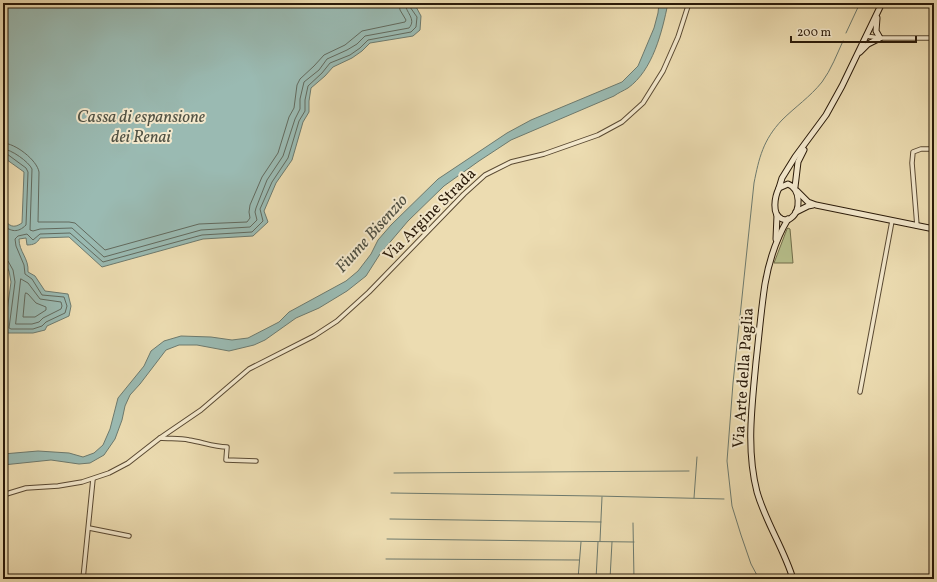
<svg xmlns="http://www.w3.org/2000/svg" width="937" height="582" font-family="Vollkorn,serif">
  <rect width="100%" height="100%" fill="#ecdcb1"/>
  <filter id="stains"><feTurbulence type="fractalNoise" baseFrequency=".005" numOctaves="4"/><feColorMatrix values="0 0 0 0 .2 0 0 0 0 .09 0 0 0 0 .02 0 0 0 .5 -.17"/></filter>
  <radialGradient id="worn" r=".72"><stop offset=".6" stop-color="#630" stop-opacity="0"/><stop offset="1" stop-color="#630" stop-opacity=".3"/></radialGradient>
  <polygon fill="#b7c08c" stroke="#706d4a" points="788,228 790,229 793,263 774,263 787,229"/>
  <g fill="#9abab2" stroke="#6d7a6e">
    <path d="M3 3H414L421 16 420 30 413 36 370 43 362 51 352 58 333 67 325 76 311 88 309 101V112L303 122 292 160 276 183 264 211 268 222 253 236 203 239 102 267 69 237 40 238C37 243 34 245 27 245L26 238 19 239C19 252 29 258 28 272L35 276 45 291 68 294 71 306 69 316 47 326 45 330 33 333H7L5 326 11 282 9 271 3 260V219C10 226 13 229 22 223L24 172 3 157Z"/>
    <path d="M659 3H668C662 32 653 70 628 88 623 91 618 93 614 96L511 140 479 161 444 186 408 221 380 254 366 276 347 291 319 308 296 318 265 340 254 345 229 351 197 345H179L166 350 140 384 130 395 125 406 122 420 115 439 104 455 90 463 79 464 51 460 3 465V454L38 451 69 453 83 457 94 453 103 445 110 429 118 398 144 366 151 351 164 341 181 336 211 337 232 340 248 338 279 322 289 312 346 281 358 271 371 254 378 240 391 225 438 179 507 133 531 120 622 82 638 66 654 28 658 13Z"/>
  </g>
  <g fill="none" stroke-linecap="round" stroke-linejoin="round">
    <g stroke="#626a5e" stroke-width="1">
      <path d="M3 143C15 143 37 160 39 172L38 222H69L75 223 105 250 199 224 247 222 250 218 249 212 250 205 262 177 278 153 289 117 294 108 297 85 300 79 314 66 324 55 345 45 362 31 405 22 406 20 400 10 399 3"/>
      <path d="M3 149C11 149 29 162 32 169L30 230 33 231 40 229 72 228 104 257 201 230 250 227 257 220 255 212 256 208 267 180 283 156 295 119 300 109V99L304 82 319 70 327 59 347 50 357 44 365 36 409 28C417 19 405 12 405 3"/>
      <path d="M3 154H7L26 168 28 172 26 225C18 233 11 232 3 225"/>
      <polyline points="3,258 6,259 8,261 13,270 15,282 9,328 11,329 33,329 42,326 46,322 65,313 67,306 64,297 42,295 32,279 25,274 24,265 16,246 15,239 18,236 27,234 33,240 40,234 70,233 103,262 202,235 252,232 263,221 260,209 272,182 288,158 299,121 305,111 305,100 308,86 322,73 330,63 350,55 360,48 368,40 411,32 416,27 417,17 410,7 410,3"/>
      <polygon points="21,279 28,283 40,299 61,302 62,306 61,309 43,318 39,322 32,324 16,324"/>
      <polygon points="26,293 28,294 36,303 46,307 46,310 35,317 23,317 25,295"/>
    </g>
    <g stroke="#6d7a6e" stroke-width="1">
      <polyline points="846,33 860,3"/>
      <polyline points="394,473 689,471"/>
      <polyline points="391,493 596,496 724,499"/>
      <polyline points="694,498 697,457"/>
      <polyline points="390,519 601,522"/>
      <polyline points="633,523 634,579"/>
      <polyline points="387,539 634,542"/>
      <polyline points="600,541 602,497"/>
      <polyline points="386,559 579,560"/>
      <polyline points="383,577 578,578"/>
      <polyline points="578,579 581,542"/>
      <polyline points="596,579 598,542"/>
      <polyline points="610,579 612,542"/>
      <path d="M759 579 751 564 741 535 732 506 727 461 733 383 754 183C759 158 763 140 782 120 795 107 810 97 822 82 831 70 837 54 843 41"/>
    </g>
    <g stroke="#5a4a33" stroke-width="5.5">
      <g id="street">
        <polyline points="866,36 880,38 934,38"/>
        <polyline points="917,226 912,163 913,152 921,149 934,149"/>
        <polyline points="860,392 892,221"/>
        <path d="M160 438C170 439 180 438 189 440 202 442 214 447 227 447L226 460 256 461"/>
        <polyline points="3,495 26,488 58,486 82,482 109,473 128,463 160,438 201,410 249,369 314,336 337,321 369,292 464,194 485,175 511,162 544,154 598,135 622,122 643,103 663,71 678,37 689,3"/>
        <polyline points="89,528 129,536"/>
        <polyline points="83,579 93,479"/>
      </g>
    </g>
    <g stroke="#2a1a09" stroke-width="7">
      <g id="secondary">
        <polyline points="860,52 868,44 880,38 876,31 877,18"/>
        <path d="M788 184C801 189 801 211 791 218 789 220 785 220 782 219 771 215 775 196 779 188Z"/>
        <polyline points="795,187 798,162 804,150"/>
        <polyline points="779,188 782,178 795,157 826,115 842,86 882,3"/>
        <polyline points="797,191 808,202 816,205 934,229"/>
        <polyline points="796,212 808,206 813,205"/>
        <path d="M788 219C776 239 769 261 765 284 761 310 759 336 756 362 752 406 746 449 757 492 766 523 784 549 793 579"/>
        <polyline points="776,239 777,215"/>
      </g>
    </g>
    <use href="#street" stroke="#f3e8cc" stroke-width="3.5"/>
    <use href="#secondary" stroke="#f3e8cc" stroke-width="5"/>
  </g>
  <g text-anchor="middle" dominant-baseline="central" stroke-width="4" stroke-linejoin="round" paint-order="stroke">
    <g font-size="16" fill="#2a1a09" stroke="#f3e8cc">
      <text transform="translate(430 215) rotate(-45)">Via Argine Strada</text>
      <text transform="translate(744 378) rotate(-86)">Via Arte della Paglia</text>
    </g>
    <g font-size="17" font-style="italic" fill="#515244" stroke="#f3e8cc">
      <text x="141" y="117">Cassa di espansione<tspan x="141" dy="20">dei Renai</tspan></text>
      <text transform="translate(372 234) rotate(-48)">Fiume Bisenzio</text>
    </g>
  </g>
  <rect width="937" height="582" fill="none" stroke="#ecdcb1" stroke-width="16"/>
  <rect x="4" y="4" width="929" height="574" fill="none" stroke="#2a1a09" stroke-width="2"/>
  <rect x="8" y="8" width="921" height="566" fill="none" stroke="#2a1a09"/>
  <path d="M791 36v6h125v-6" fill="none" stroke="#2a1a09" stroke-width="2"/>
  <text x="797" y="36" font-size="12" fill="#2a1a09" stroke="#f3e8cc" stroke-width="3" paint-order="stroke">200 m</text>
  <rect width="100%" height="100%" filter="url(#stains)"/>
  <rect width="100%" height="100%" fill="url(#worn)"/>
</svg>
